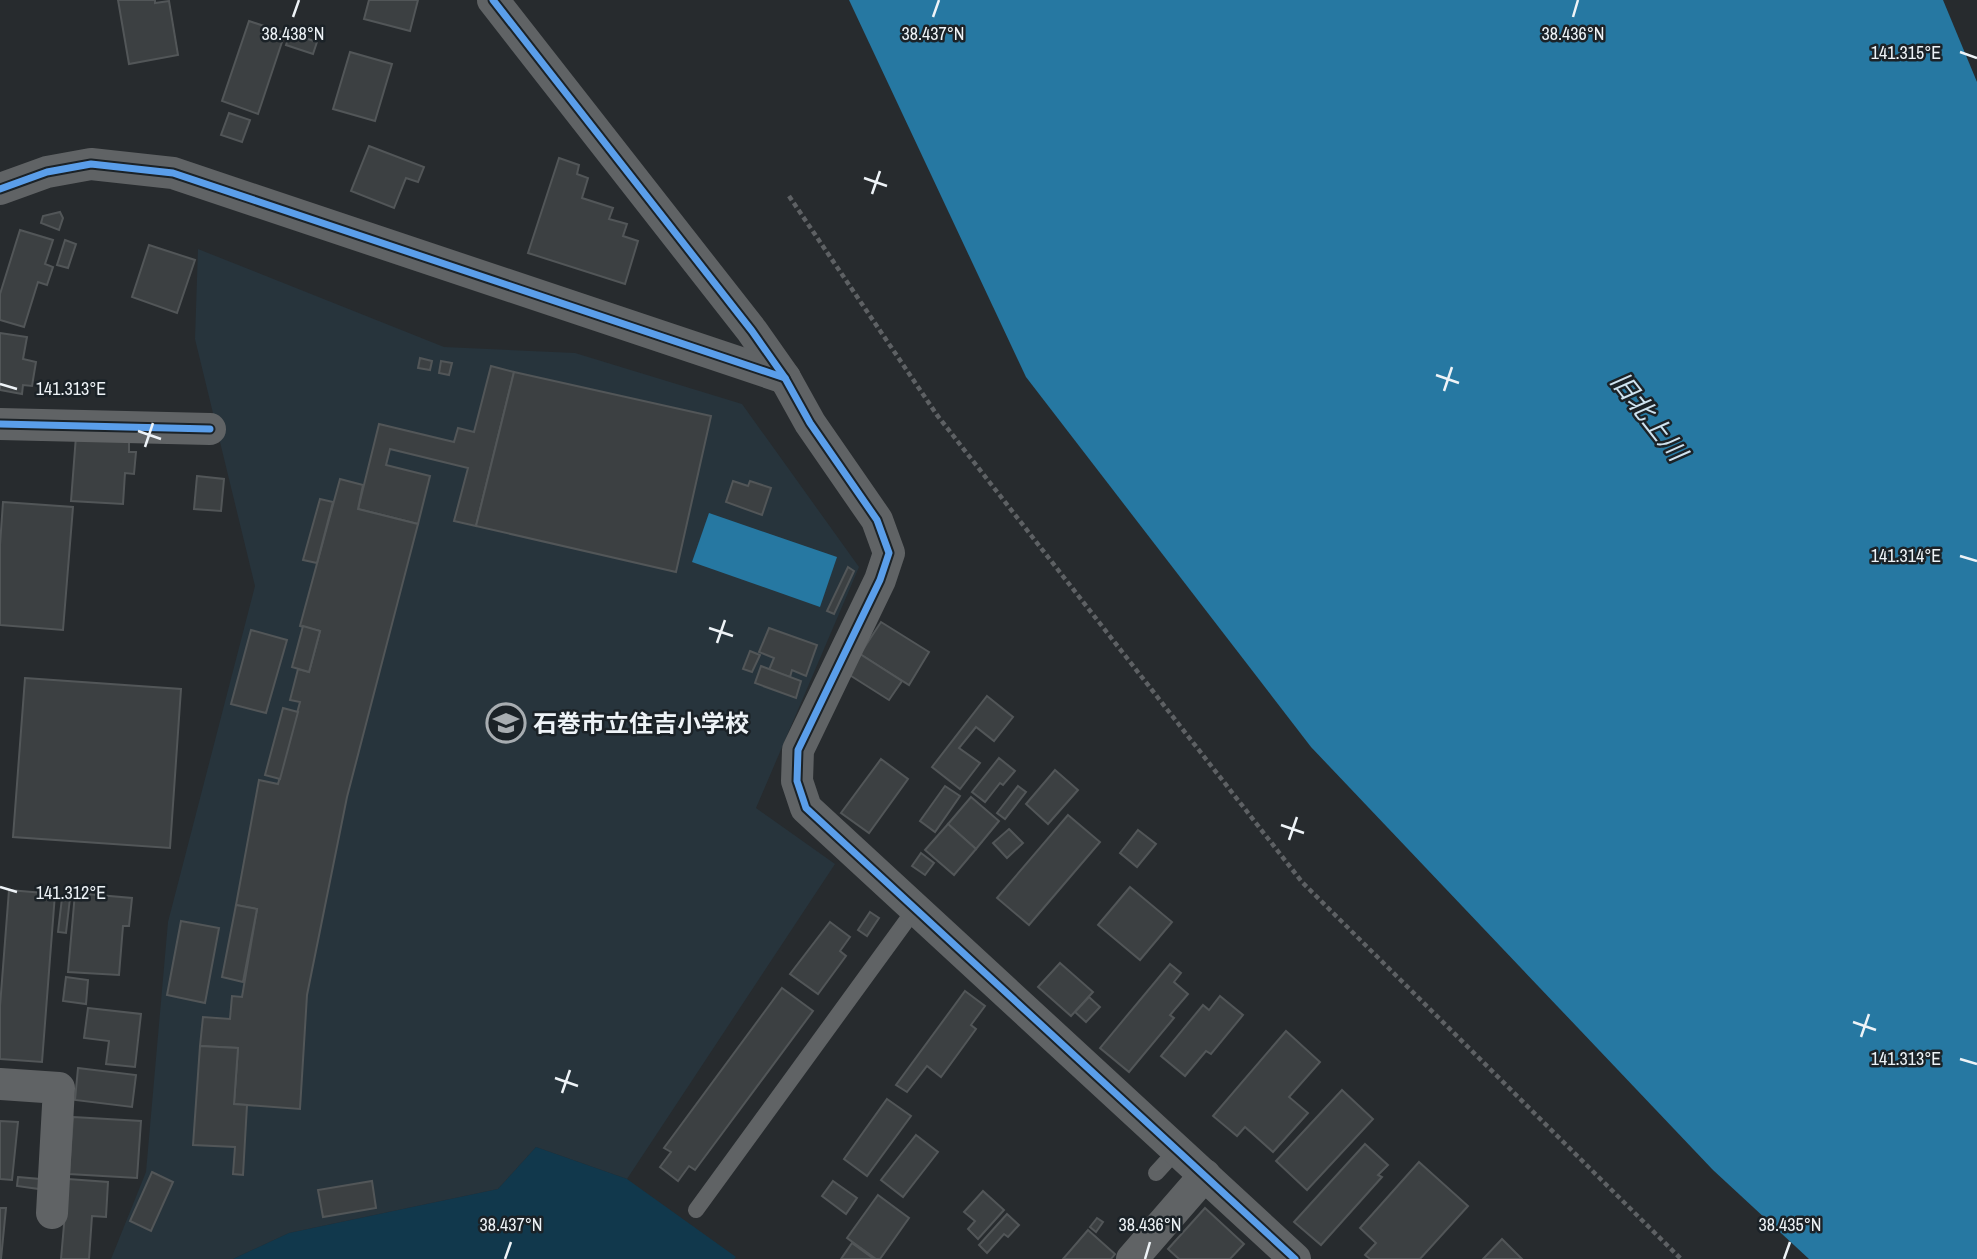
<svg xmlns="http://www.w3.org/2000/svg" width="1977" height="1259" font-family="'Archivo Narrow','Noto Sans JP',sans-serif">
  <rect width="100%" height="100%" fill="#272b2e"/>
  <polygon fill="#27343c" points="198,249 444,347 575,353 742,404 859,567 756,808 835,864 627,1179 536,1147 498,1189 289,1233 233,1259 111,1259 146,1172 168,922 255,586 195,339"/>
  <polygon fill="#11384c" points="536,1147 627,1179 736,1257 734,1259 233,1259 289,1233 498,1189"/>
  <g fill="#2678a2">
    <polygon points="849,0 1943,0 1977,82 1977,1259 1809,1259 1713,1170 1311,747 1026,377"/>
    <polygon points="709,513 837,557 820,607 692,562"/>
  </g>
  <g fill="#3c4042" stroke="#525658" stroke-width="2">
    <polygon points="118,0 155,0 155,3 169,1 178,55 129,64"/>
    <polygon points="369,0 418,0 410,31 364,19"/>
    <polygon points="249,21 285,33 258,114 222,101"/>
    <polygon points="290,33 317,42 313,54 286,45"/>
    <polygon points="350,52 392,64 375,121 333,109"/>
    <polygon points="229,113 250,120 242,142 221,135"/>
    <polygon points="369,146 424,167 418,182 406,178 394,208 351,191"/>
    <polygon points="559,158 579,165 577,174 588,178 582,198 613,208 609,219 627,224 623,236 638,241 625,284 528,253"/>
    <polygon points="60,212 63,218 59,230 41,223 43,216"/>
    <polygon points="20,230 53,240 45,264 53,267 47,285 38,282 24,327 0,320 0,294"/>
    <polygon points="65,240 76,244 68,268 57,265"/>
    <polygon points="149,245 195,260 177,313 132,297"/>
    <polygon points="0,333 27,337 23,359 36,362 32,386 23,385 22,394 0,390"/>
    <polygon points="420,358 432,361 430,370 418,368"/>
    <polygon points="441,361 452,363 449,375 439,373"/>
    <polygon points="491,366 514,372 476,526 454,521 468,468 390,449 386,465 430,476 418,524 358,509 379,424 454,442 458,428 474,432"/>
    <polygon points="514,372 711,416 676,572 476,526"/>
    <polygon points="76,436 129,439 129,452 136,452 134,474 125,473 123,504 71,501"/>
    <polygon points="197,476 224,479 221,511 194,509"/>
    <polygon points="340,479 363,485 358,509 418,524 347,797 307,995 300,1109 234,1104 238,1048 200,1046 203,1017 230,1019 232,996 242,997 257,909 236,905 259,780 278,784 300,702 290,700 298,669 309,672 320,631 300,626"/>
    <polygon points="733,481 748,486 750,481 771,488 762,515 726,502"/>
    <polygon points="320,499 333,502 317,563 303,560"/>
    <polygon points="3,502 73,507 63,630 0,625 0,545"/>
    <polygon points="848,567 854,571 834,614 827,611"/>
    <polygon points="881,622 929,652 909,685 860,654"/>
    <polygon points="303,626 320,631 309,672 292,667"/>
    <polygon points="769,628 817,645 806,676 792,670 790,677 769,670 774,658 759,652"/>
    <polygon points="251,630 287,640 266,713 231,704"/>
    <polygon points="750,651 760,655 752,672 743,669"/>
    <polygon points="860,654 902,681 889,700 848,674"/>
    <polygon points="761,666 801,681 796,698 755,683"/>
    <polygon points="25,678 181,689 170,848 13,837"/>
    <polygon points="987,696 1013,717 994,741 976,727 959,748 980,763 960,789 932,767"/>
    <polygon points="283,708 298,712 280,779 265,775"/>
    <polygon points="999,758 1015,771 1003,785 1000,783 985,802 972,792"/>
    <polygon points="881,759 908,779 869,833 841,813"/>
    <polygon points="1055,770 1078,790 1048,824 1026,804"/>
    <polygon points="945,786 960,796 935,832 920,821"/>
    <polygon points="1018,786 1026,792 1005,819 997,813"/>
    <polygon points="971,797 999,821 976,849 948,824"/>
    <polygon points="1068,815 1100,842 1029,925 997,898"/>
    <polygon points="948,824 976,849 954,875 925,850"/>
    <polygon points="1009,829 1023,843 1007,858 993,843"/>
    <polygon points="1138,830 1156,844 1137,867 1120,853"/>
    <polygon points="921,853 934,863 925,875 912,866"/>
    <polygon points="1130,887 1172,922 1140,960 1098,925"/>
    <polygon points="9,890 55,894 42,1062 0,1059 0,1006"/>
    <polygon points="75,893 132,898 129,926 123,926 119,975 68,972"/>
    <polygon points="62,898 70,898 66,933 58,932"/>
    <polygon points="236,905 257,909 243,982 222,977"/>
    <polygon points="870,912 879,918 867,936 858,930"/>
    <polygon points="181,921 219,928 205,1003 167,995"/>
    <polygon points="830,922 850,937 840,951 846,956 818,994 790,974"/>
    <polygon points="1060,963 1093,992 1071,1016 1038,987"/>
    <polygon points="1170,964 1181,973 1174,982 1188,994 1170,1015 1174,1018 1129,1072 1100,1048"/>
    <polygon points="66,977 88,980 86,1004 63,1001"/>
    <polygon points="782,988 813,1011 695,1170 689,1166 678,1181 660,1167 671,1152 664,1148"/>
    <polygon points="965,991 985,1006 971,1025 976,1029 941,1077 927,1066 907,1092 896,1085"/>
    <polygon points="1220,996 1243,1015 1211,1054 1206,1051 1185,1076 1161,1056 1203,1005 1209,1010"/>
    <polygon points="1089,997 1100,1007 1086,1022 1075,1012"/>
    <polygon points="88,1008 141,1014 135,1067 106,1064 109,1041 84,1038"/>
    <polygon points="1286,1031 1320,1062 1289,1097 1308,1113 1273,1152 1245,1127 1237,1136 1213,1116"/>
    <polygon points="200,1046 238,1048 234,1104 247,1105 243,1175 233,1174 235,1147 193,1145"/>
    <polygon points="78,1068 136,1075 132,1107 75,1100"/>
    <polygon points="1342,1090 1373,1119 1307,1190 1276,1161"/>
    <polygon points="887,1099 911,1116 867,1176 844,1159"/>
    <polygon points="73,1117 141,1121 137,1178 69,1174"/>
    <polygon points="0,1121 18,1122 12,1180 0,1179"/>
    <polygon points="916,1135 938,1152 903,1197 881,1180"/>
    <polygon points="1365,1144 1388,1165 1378,1175 1382,1177 1321,1245 1294,1222"/>
    <polygon points="1419,1162 1468,1206 1420,1259 1370,1259 1365,1255 1376,1243 1360,1228"/>
    <polygon points="152,1172 173,1182 151,1231 130,1221"/>
    <polygon points="18,1177 40,1179 39,1189 17,1186"/>
    <polygon points="68,1179 108,1182 106,1217 92,1216 89,1259 61,1259"/>
    <polygon points="372,1181 376,1208 323,1217 318,1190"/>
    <polygon points="833,1181 857,1198 846,1214 822,1196"/>
    <polygon points="983,1191 1004,1210 978,1239 968,1229 975,1221 964,1212"/>
    <polygon points="878,1195 909,1218 880,1259 876,1259 847,1238"/>
    <polygon points="0,1208 6,1208 1,1259 0,1259"/>
    <polygon points="1205,1208 1244,1244 1230,1259 1179,1259 1168,1249"/>
    <polygon points="1007,1214 1019,1225 1008,1237 1004,1234 987,1253 979,1245"/>
    <polygon points="1097,1218 1103,1222 1096,1232 1090,1227"/>
    <polygon points="1088,1230 1115,1254 1111,1259 1063,1259"/>
    <polygon points="1502,1239 1522,1259 1483,1259"/>
    <polygon points="852,1243 874,1259 841,1259"/>
  </g>
  <g fill="none" stroke-linecap="round" stroke-linejoin="round">
    <polyline stroke="#5e6164" stroke-width="4.5" stroke-dasharray="5 3.5" stroke-linecap="butt" points="789,196 937,415 1302,882 1681,1259"/>
    <g stroke="#606365" stroke-width="16">
      <polyline points="1156,1173 1177,1150"/>
      <polyline points="696,1210 915,909"/>
    </g>
    <g stroke="#606365" stroke-width="32">
      <polyline points="493,0 752,331 785,378 810,423 877,520 889,553 880,580 798,750 797,781 806,808 1295,1259"/>
      <polyline points="0,189 47,172 91,164 173,173 785,378"/>
      <polyline points="0,424 210,429"/>
      <polyline points="0,1084 59,1088 52,1213"/>
      <polyline points="1132,1259 1205,1175"/>
    </g>
    <g stroke="#1b2227" stroke-width="11">
      <g id="cycleway">
        <polyline points="493,0 752,331 785,378 810,423 877,520 889,553 880,580 798,750 797,781 806,808 1295,1259"/>
        <polyline points="0,189 47,172 91,164 173,173 785,378"/>
        <polyline points="0,424 210,429"/>
      </g>
    </g>
    <use href="#cycleway" stroke="#5a9eea" stroke-width="7"/>
  </g>
  <path fill="none" stroke="#eef3f7" stroke-width="2.5" d="M293 17 299 0M933 17 939 0M1573 17 1578 0M1960 52 1977 58M864 178 887 186M872 194 880 171M1436 375 1459 383M0 384 17 389M1444 391 1452 367M138 431 161 439M145 447 153 423M1960 556 1977 561M709 628 733 636M717 643 725 620M1281 825 1304 833M1289 840 1297 817M0 887 17 892M1853 1022 1876 1030M1861 1037 1869 1014M1960 1059 1977 1064M555 1078 578 1086M562 1093 570 1070M505 1259 511 1242M1145 1259 1150 1242M1784 1259 1790 1242"/>
  <defs>
    <g id="school-ring" transform="scale(2.0125)"><circle r="9.5" fill="#1b2227" stroke="#a8adb1" stroke-width="1.5"/><path d="M0-5L7-2L0 1L-7-2ZM-4 1L0 2.5L4 1V4Q0 6-4 4Z" fill="#a8adb1"/></g>
  </defs>
  <g fill-rule="evenodd">
    <use href="#school-ring" x="506" y="723"/>
  </g>
  <g text-anchor="middle" dominant-baseline="central" stroke-width="5" stroke-linejoin="round" paint-order="stroke">
    <g font-size="24" font-weight="bold" fill="#eef3f7" stroke="#1b2227" text-anchor="start">
      <text x="533" y="723">石巻市立住吉小学校</text>
    </g>
    <g font-size="26" font-style="italic" fill="#cfe3f0" stroke="#1b2227">
      <text transform="translate(1649 416) rotate(52)">旧北上川</text>
    </g>
  </g>
  <g font-size="18" text-anchor="middle" fill="#eef3f7" stroke="#1b2227" stroke-width="5" stroke-linejoin="round" paint-order="stroke">
    <text x="293" y="40">38.438°N</text>
    <text x="933" y="40">38.437°N</text>
    <text x="1573" y="40">38.436°N</text>
    <text x="1906" y="59">141.315°E</text>
    <text x="71" y="395">141.313°E</text>
    <text x="1906" y="562">141.314°E</text>
    <text x="71" y="899">141.312°E</text>
    <text x="1906" y="1065">141.313°E</text>
    <text x="511" y="1231">38.437°N</text>
    <text x="1150" y="1231">38.436°N</text>
    <text x="1790" y="1231">38.435°N</text>
  </g>
</svg>
